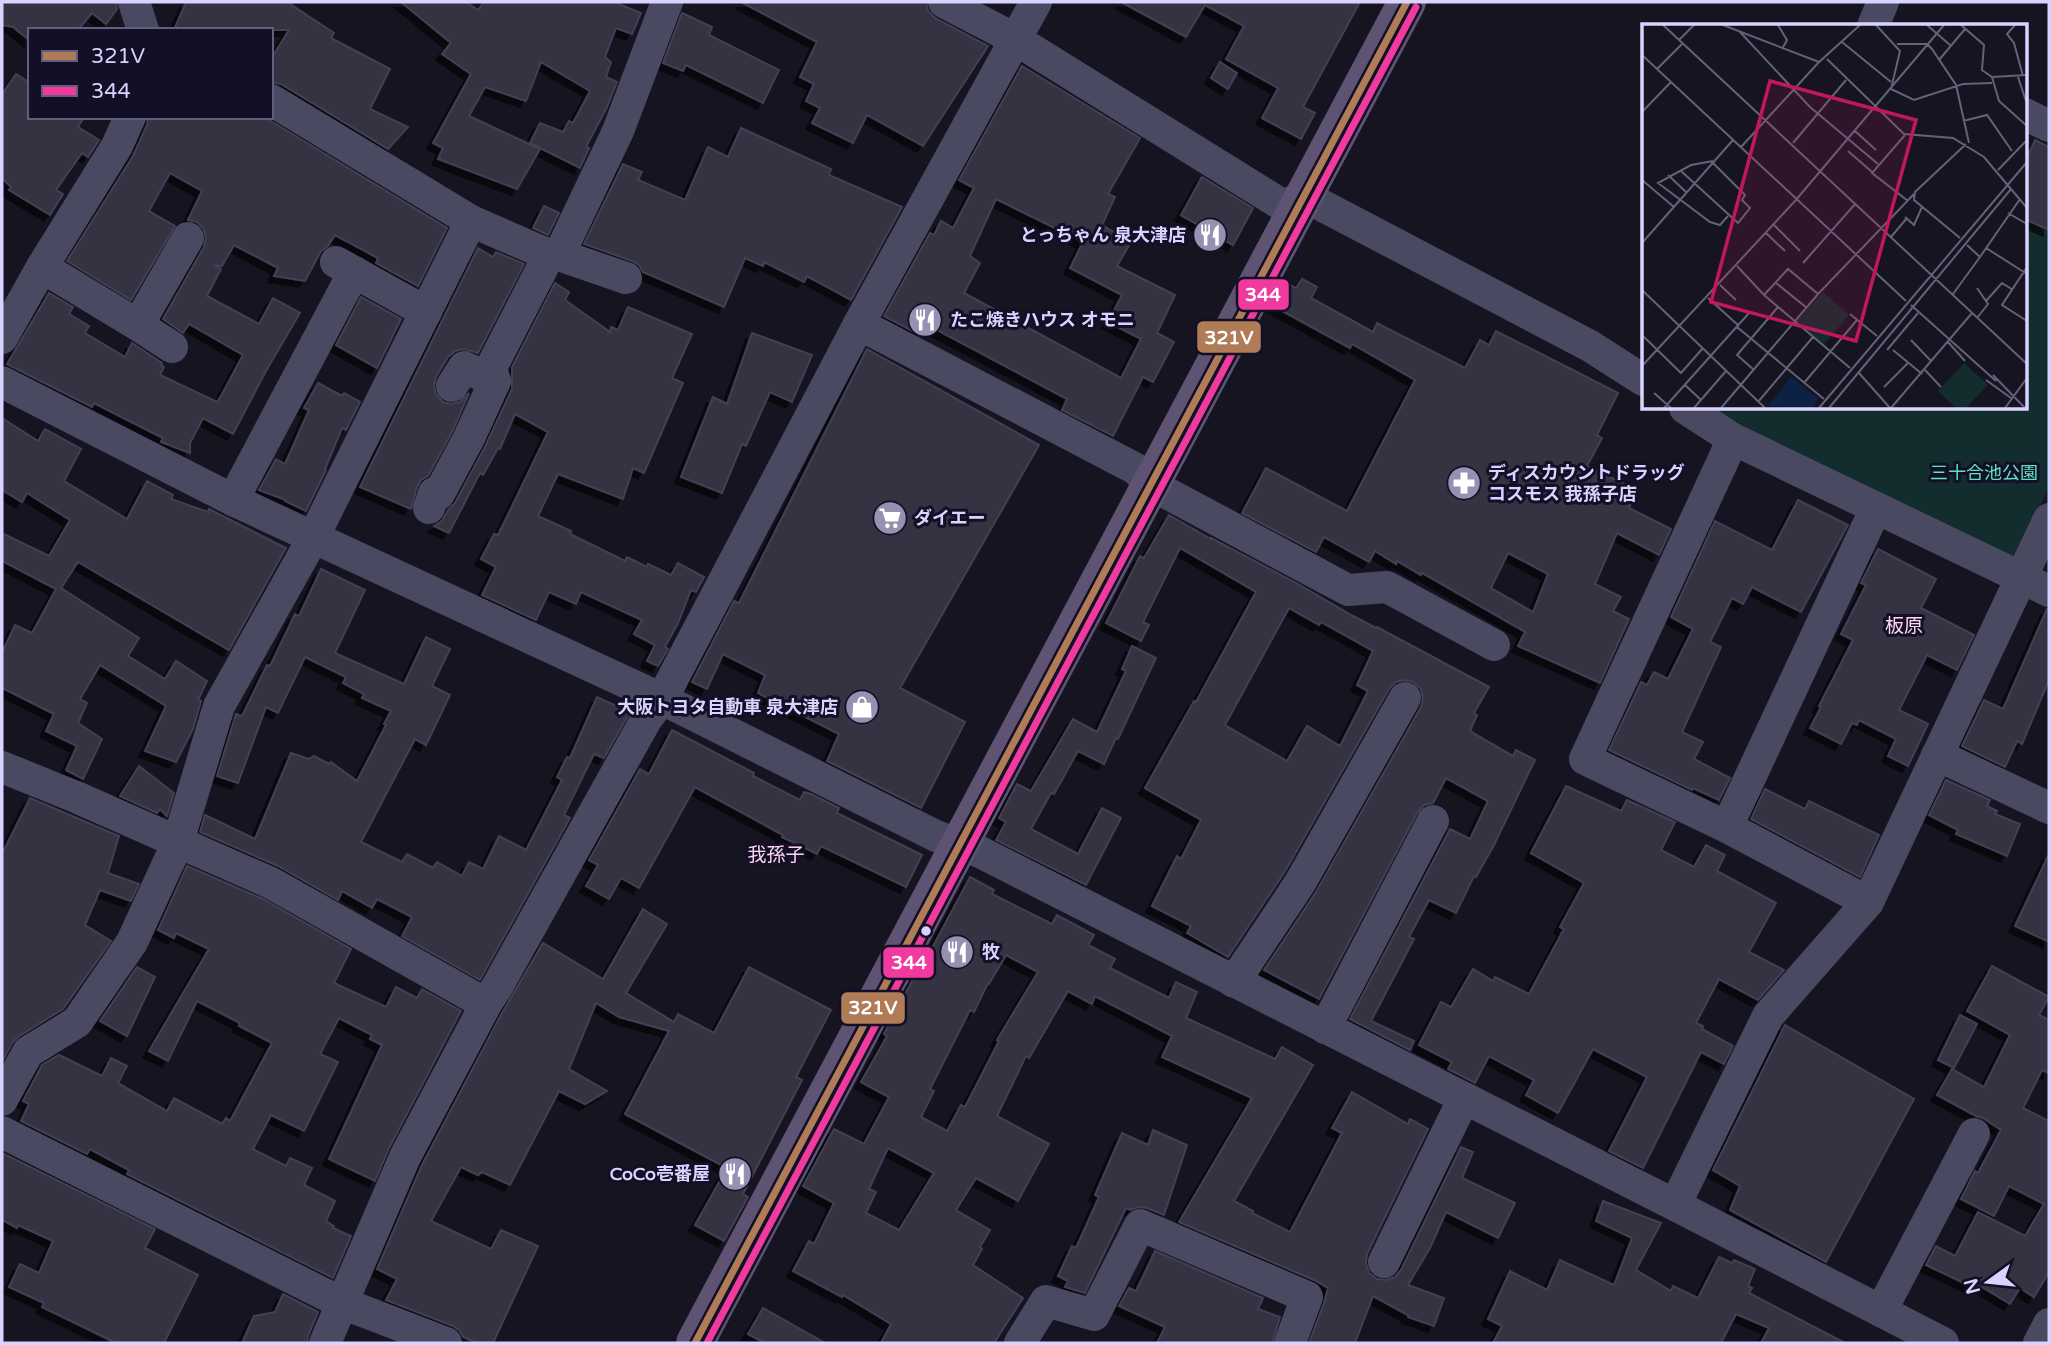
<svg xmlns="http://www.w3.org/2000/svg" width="2051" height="1345" font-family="'Varela Round','Noto Sans JP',sans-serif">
  <defs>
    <filter id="shadow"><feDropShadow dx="-6" dy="6" stdDeviation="0" flood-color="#0009"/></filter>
  </defs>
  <rect width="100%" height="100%" fill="#161421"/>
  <polygon fill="#132c2d" points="2025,215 2049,227 2049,487 2017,555 2009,557 1779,446 1713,408 2025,408"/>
  <g fill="#343243" stroke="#433f54" stroke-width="2" fill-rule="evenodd" filter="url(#shadow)">
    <polygon points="2,2 116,2 117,9 106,24 92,13 78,30 30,30 30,41 13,27 2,25"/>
    <polygon points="186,2 287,2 334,33 331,38 390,69 370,109 408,127 388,149 281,84 271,82 271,59 289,30 174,30"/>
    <polygon points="401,2 466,2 478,10 484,2 614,2 641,13 632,34 616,28 605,57 611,62 606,77 617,82 607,107 586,147 589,148 580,168 530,143 540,123 563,132 569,121 573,123 590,91 541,62 526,101 485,87 469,116 540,149 517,189 438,159 443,148 433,143 471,74 442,54 451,43"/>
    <polygon points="741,2 926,2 928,11 935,18 988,46 923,146 867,115 853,143 812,123 820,108 806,101 814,84 800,77 817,42"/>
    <polygon points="1121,2 1360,2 1303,107 1315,113 1301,139 1262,118 1278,88 1226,59 1244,26 1205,5 1186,37"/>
    <polygon points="682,13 712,27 709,35 779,70 763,103 686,65 683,71 663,63"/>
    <polygon points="1220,62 1237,73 1228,89 1211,78"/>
    <path d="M1022 66 1140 138 1108 194 1115 197 1102 225 1131 242 1117 266 1175 295 1157 333 1174 342 1153 382 1143 377 1113 436 1062 410 1067 399 924 323 918 334 884 316 930 233 934 235 941 221 953 228 974 188 959 180ZM996 199 1083 242 1070 268 1122 295 1108 322 1141 339 1121 378 964 293 980 263 970 256Z"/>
    <polygon points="16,74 30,83 30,117 84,117 78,127 99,140 88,157 82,153 56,190 63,194 50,215 9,190 11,187 2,178 2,94"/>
    <polygon points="148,117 264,117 447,228 418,286 376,263 378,258 335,235 328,246 321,251 305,281 274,276 278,268 234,245 222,266 213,265 221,269 207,296 259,324 273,298 300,313 266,371 233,434 203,418 190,443 190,453 161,442 163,438 94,403 92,407 7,364 49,293 73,307 69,314 89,326 85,333 125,357 132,343 162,363 161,365 164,367 160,375 217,402 221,396 243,355 189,324 183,333 163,319 204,247 206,237 203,228 197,222 188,220 202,191 170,173 149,211 175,226 131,300 67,261 133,156 147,125"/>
    <polygon points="741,128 831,169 829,175 902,207 851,300 807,276 804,282 764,262 763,266 745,258 724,307 643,272 639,265 632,261 584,244 623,164 642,172 638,180 685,200 708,147 728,157"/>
    <polygon points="2035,140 2049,147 2049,230 2025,219 2025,162"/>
    <polygon points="1202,177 1253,208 1233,245 1181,215"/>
    <polygon points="544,206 559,213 548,235 533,228"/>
    <polygon points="478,248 493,257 496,252 524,264 478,353 464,349 455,351 448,357 436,377 434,386 436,394 443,402 451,404 460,402 469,393 453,430 428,476 421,480 417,487 411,509 360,487"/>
    <path d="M1302 279 1317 287 1311 298 1373 332 1377 323 1465 368 1480 340 1489 345 1496 331 1618 393 1597 435 1602 438 1587 466 1637 490 1629 508 1671 529 1659 555 1617 533 1595 584 1621 597 1613 611 1629 619 1600 683 1518 646 1525 632 1422 573 1421 575 1397 561 1396 564 1375 551 1369 562 1324 537 1316 552 1242 513 1266 468 1347 511 1415 380 1352 344 1350 348 1275 307 1288 284 1296 288ZM1508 553 1548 574 1533 612 1491 588Z"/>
    <polygon points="555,283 569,292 565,300 610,332 611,327 618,330 628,307 692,334 672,378 683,383 644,473 633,468 623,499 558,474 538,516 571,531 570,534 625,561 627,557 647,567 648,564 671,575 678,563 704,577 696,592 691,590 678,623 665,647 668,649 658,666 647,661 655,645 634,634 642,620 581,592 576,604 549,592 536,620 482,595 496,567 481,559 494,534 498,535 548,432 515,414 500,449 498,448 483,475 480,473 449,533 434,526 442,521 448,510 455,503 485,447 512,389 512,367"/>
    <polygon points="361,297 401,319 377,368 336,345"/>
    <polygon points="752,333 812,355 792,402 770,392 746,446 742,444 722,493 681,477 713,397 727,404"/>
    <polygon points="867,349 1039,445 900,688 965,722 921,808 827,761 839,734 758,693 765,675 723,654 707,689 692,682 734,601 739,603"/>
    <polygon points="318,383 342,396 344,393 360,402 346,430 342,428 325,469 326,470 306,511 285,501 286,500 259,490 276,459 285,464 309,410 304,408"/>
    <polygon points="2,418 38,441 45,429 81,449 64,481 127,519 147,481 173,495 171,499 208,512 209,509 286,548 229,650 78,562 61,588 139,638 128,656 165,679 176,661 207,681 198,700 201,701 193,729 176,762 145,751 166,706 100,665 80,699 87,703 78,723 102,739 83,779 66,770 77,746 46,731 54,714 2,688 2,653 15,625 32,633 56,589 2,561 2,533 49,556 70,520 27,493 22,502 2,490"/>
    <polygon points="1798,500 1848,525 1801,612 1752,587 1743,604 1732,598 1710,642 1721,647 1682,732 1703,742 1694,759 1730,778 1719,800 1693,788 1692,790 1609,750 1641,682 1647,685 1654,672 1668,679 1693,629 1671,617 1715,521 1772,550"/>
    <path d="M1169 515 1211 539V538L1298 584 1353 616 1376 628 1377 627 1489 687 1474 713 1477 715 1470 731 1513 756 1516 750 1535 760 1493 847 1476 877 1474 876 1456 913 1429 900 1409 937 1414 939 1371 1021 1414 1041 1410 1050 1350 1019 1450 829 1470 839 1488 801 1446 778 1433 803 1424 805 1417 813 1319 999 1264 970 1316 892 1421 707 1423 699 1421 689 1413 682 1404 680 1396 682 1389 689 1284 873 1228 957 1187 933 1191 926 1152 906 1177 856 1181 859 1201 820 1145 788 1194 701 1196 702 1256 592 1180 548 1143 622 1149 625 1141 641 1106 623 1140 556 1144 558ZM1289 608 1319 625 1321 622 1373 651 1357 685 1368 691 1340 746 1307 726 1287 761 1225 725Z"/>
    <polygon points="1878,549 1936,579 1921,608 1974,635 1957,670 1927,655 1899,710 1928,724 1908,766 1888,756 1896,739 1859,720 1857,725 1852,723 1841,744 1810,728 1821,707 1819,706 1853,640 1841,634 1866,585 1861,583"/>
    <polygon points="321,569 365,590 335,653 404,684 426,637 450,649 432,686 450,695 426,745 415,739 361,842 402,862 407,854 433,868 437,862 462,876 469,862 483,869 499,836 526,850 562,780 557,777 567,757 570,758 597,697 630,712 604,758 594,754 564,815 570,818 480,980 402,936 412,917 377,899 372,908 342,891 338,900 278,866 200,832 205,815 255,839 291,753 309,759 314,756 329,764 331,762 357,781 386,725 384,724 391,711 362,698 364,694 343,683 346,677 305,657 278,713 266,707 238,783 217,776 236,714 242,716 267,665 270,666 295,614 299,616"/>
    <polygon points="2047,609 2049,609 2049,680 2022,744 2017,741 2005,767 1962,746 1984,700 2003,709"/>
    <polygon points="1132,646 1156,658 1118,739 1116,738 1104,764 1078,751 1054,794 1051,793 1031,829 1078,854 1102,808 1121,818 1086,885 996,840 1006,822 999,818 1017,784 1031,791 1073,719 1097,732 1126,671 1122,669"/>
    <polygon points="672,730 754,773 753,776 800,800 804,792 811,794 839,808 837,813 922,855 906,887 821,846 817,854 782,837 783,835 695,787 639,888 621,878 609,899 586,886 598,865 589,860 640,769 649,774"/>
    <polygon points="139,766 174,793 167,816 160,809 157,813 120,796"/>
    <polygon points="1946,780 1990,800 1987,806 1997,811 1995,814 2020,824 2007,856 1956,834 1958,830 1929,815"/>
    <polygon points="1566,786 1621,811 1627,800 1675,822 1661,850 1694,867 1706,845 1725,855 1717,871 1776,903 1749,952 1784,970 1758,1000 1719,979 1696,1023 1703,1026 1702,1029 1733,1046 1724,1064 1701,1052 1643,1168 1609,1151 1647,1077 1593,1049 1558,1113 1526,1095 1534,1080 1489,1056 1475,1083 1448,1069 1452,1062 1419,1045 1441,1002 1451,1007 1473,969 1493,981 1495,977 1529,994 1564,929 1560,927 1584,883 1531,853"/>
    <polygon points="1765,789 1805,809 1809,801 1879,835 1860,877 1751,819"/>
    <polygon points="30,798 119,836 108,873 139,884 131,901 100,890 85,925 111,941 63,1009 18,1037 12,1043 2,1062 2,854"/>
    <polygon points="2049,854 2049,942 2015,926"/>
    <polygon points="187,866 263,899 351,949 334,983 386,1007 396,987 417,998 422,989 461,1011 389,1148 375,1181 329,1159 382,1045 370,1039 372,1035 339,1018 320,1054 338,1062 304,1131 271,1115 253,1149 286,1166 290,1158 312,1168 304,1185 335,1201 326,1221 334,1226 333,1228 351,1236 333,1278 127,1174 129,1170 90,1149 87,1154 21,1121 29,1104 23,1101 42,1065 59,1055 102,1076 111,1058 127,1066 118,1083 167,1111 174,1098 222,1124 226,1118 230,1121 272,1043 239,1026 240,1023 197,1001 168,1061 149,1051 209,949 176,933 174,938 158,930"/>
    <path d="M970 877 994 890 992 894 1052 924 1057 915 1094 935 1088 945 1115 959 1110 968 1169 998 1176 982 1197 992 1186 1018 1275 1059 1282 1047 1313 1065 1234 1201 1253 1211 1252 1213 1290 1232 1342 1133 1332 1128 1352 1092 1408 1124 1410 1119 1428 1129 1367 1254 1366 1263 1369 1273 1377 1279 1386 1280 1395 1277 1401 1270 1461 1147 1473 1152 1462 1178 1515 1203 1498 1238 1446 1212 1430 1248 1408 1285 1444 1298 1434 1326 1408 1317V1315L1373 1296 1355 1343H1309L1324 1303 1328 1288 1314 1280 1179 1222 1252 1098 1162 1057 1172 1036 1095 996 1092 1004 1068 991 1029 1058 1026 1056 997 1116 1049 1144 1018 1201 976 1178 956 1210 990 1230 980 1247 982 1249 973 1265 1023 1298 994 1343H881L891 1324 843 1295 842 1297 793 1271 809 1241 814 1244 834 1203 803 1186 834 1129 864 1144 889 1097 861 1082 887 1036 884 1034 913 979 915 980ZM1006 955 1038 972 997 1040 999 1041 965 1107 961 1105 947 1131 921 1117 934 1091 930 1089 970 1010 974 1012 988 983 989 984ZM888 1148 934 1173 899 1230 866 1213 876 1192 869 1189Z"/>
    <polygon points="643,909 667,924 626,993 674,1022 678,1014 714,1033 749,967 831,1010 796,1077 802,1080 743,1194 748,1197 724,1241 695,1225 727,1168 625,1114 669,1031 619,1017 596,1003 569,1069 607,1091 585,1104 559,1091 510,1185 482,1172 478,1175 461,1167 431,1221 491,1249 501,1230 538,1246 493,1343 477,1343 463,1337 460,1331 453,1326 386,1300 397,1279 377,1269 422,1165 502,1013 543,943 603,979"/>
    <polygon points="1992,966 2049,997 2039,1015 2049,1020 2049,1073 2042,1070 2023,1108 2049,1121 2049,1272 2034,1297 2020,1288 2010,1304 1972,1281 1970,1286 1926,1265 1936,1246 1955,1256 1978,1212 2025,1236 2044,1204 2009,1186 1994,1216 1961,1199 1975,1171 1978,1173 2001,1130 1983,1118 1976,1116 1937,1095 1952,1069 1984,1087 2010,1035 1967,1011"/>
    <polygon points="137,967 155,977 127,1036 100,1021"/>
    <polygon points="1960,1015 1977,1024 1954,1068 1938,1060"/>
    <polygon points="1785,1025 1914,1099 1826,1262 1730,1210 1740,1186 1713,1170"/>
    <polygon points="1153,1130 1187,1145 1164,1215 1147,1208 1138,1207 1130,1210 1126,1208 1085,1293 1065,1287 1068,1281 1058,1276 1072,1246 1076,1248 1099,1197 1095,1195 1122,1133 1148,1145"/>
    <polygon points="4,1154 155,1229 145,1248 198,1275 164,1343 116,1343 42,1307 44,1303 9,1287 20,1264 39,1273 53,1241 18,1225 17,1228 2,1220 2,1158"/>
    <polygon points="1603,1201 1661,1223 1636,1270 1671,1291 1673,1286 1698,1298 1719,1257 1732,1263 1734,1260 1755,1269 1748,1286 1752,1288 1749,1293 1845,1343 1761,1343 1769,1328 1736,1314 1721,1343 1493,1343 1502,1326 1488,1319 1510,1271 1547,1290 1560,1260 1614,1285 1632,1238 1596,1221"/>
    <polygon points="1155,1251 1263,1298 1258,1309 1280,1317 1272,1343 1157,1343 1165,1327 1119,1306 1129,1288 1136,1291"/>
    <polygon points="283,1294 318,1312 308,1336 307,1343 242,1343 254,1316 275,1312"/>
    <polygon points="763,1308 825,1343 765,1343 748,1334"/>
  </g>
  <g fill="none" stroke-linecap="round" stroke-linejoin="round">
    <g stroke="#4a4962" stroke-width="32">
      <polyline points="134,2 143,30"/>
      <polyline points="944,2 1015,39 1284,206 1304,196 1590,346 1643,380"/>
      <polyline points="1873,26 1883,2"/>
      <polyline points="271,100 471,221 549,255 559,255 618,131 667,2"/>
      <polyline points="2025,114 2049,126"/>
      <polyline points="559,255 626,278"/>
      <polyline points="336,262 426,312"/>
      <polyline points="42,267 138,325 172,347"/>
      <polyline points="859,324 1136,469 1150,484 1348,590 1387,587 1494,645"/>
      <polyline points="138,325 188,238"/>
      <polyline points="2,338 42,267 117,146 130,117"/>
      <polyline points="2,382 233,500 662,699 936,836 980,852 1675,1205 1943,1343"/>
      <polyline points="452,386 464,367 495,381"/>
      <polyline points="1685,408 1733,439 2049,591"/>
      <polyline points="1733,439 1585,759 1727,827 1868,902"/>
      <polyline points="233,500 354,272"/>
      <polyline points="429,508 434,493 439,494 469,438 495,381 491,368 549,255"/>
      <polyline points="1937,755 2049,808"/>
      <polyline points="2,767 76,797 271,883 486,1004"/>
      <polyline points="1727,827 1876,508"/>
      <polyline points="1234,982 1300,883 1405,698"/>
      <polyline points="1325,1028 1433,821"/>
      <polyline points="2,1100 28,1052 77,1022 132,942 178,842 219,706 313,538 471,221"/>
      <polyline points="2,1132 342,1303 446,1343"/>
      <polyline points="1675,1205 1768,1016 1868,902 2049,519"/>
      <polyline points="1384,1262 1464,1098"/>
      <polyline points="1881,1311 1974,1134"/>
      <polyline points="325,1343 405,1157 486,1004 497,987 647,718 662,699 859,324 1036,2"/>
      <polyline points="1020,1343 1046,1301 1094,1315 1140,1225 1307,1297 1290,1343"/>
      <polyline points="2039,1343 2049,1324"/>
    </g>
    <polyline stroke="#5e5373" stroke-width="38" points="695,1343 1407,2"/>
    <g stroke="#130f26" stroke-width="12">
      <polyline id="bus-1" points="695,1343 1407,2"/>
    </g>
    <g stroke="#130f26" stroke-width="12">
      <polyline id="bus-2" points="707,1343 1416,7"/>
    </g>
    <use href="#bus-1" stroke="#b07c57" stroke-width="7"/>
    <use href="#bus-2" stroke="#f13a9d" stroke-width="7"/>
  </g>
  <defs>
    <g id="restaurant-disc" transform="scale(1.75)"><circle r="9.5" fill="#9591b1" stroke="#130f26"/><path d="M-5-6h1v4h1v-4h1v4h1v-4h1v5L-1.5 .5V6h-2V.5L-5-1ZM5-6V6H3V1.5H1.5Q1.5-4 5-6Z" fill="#fff"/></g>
    <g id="pharmacy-disc" transform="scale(1.75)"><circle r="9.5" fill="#9591b1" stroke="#130f26"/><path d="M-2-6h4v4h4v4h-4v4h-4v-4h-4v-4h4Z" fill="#fff"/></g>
    <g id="supermarket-disc" transform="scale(1.75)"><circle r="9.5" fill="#9591b1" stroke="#130f26"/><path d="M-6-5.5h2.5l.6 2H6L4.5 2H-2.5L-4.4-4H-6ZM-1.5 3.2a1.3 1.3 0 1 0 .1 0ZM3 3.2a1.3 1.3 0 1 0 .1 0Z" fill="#fff"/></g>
    <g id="shop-disc" transform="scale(1.75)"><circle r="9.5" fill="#9591b1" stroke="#130f26"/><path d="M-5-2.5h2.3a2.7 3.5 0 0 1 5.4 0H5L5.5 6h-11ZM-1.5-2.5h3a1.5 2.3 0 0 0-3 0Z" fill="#fff"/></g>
  </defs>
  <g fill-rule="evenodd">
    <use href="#restaurant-disc" x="1210" y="235"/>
    <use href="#restaurant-disc" x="925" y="320"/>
    <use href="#pharmacy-disc" x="1464" y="483"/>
    <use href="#supermarket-disc" x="890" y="518"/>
    <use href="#shop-disc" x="862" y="707"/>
    <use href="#restaurant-disc" x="957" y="952"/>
    <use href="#restaurant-disc" x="735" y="1174"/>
  </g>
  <circle fill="#d9d4ff" stroke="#130f26" stroke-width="2.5" cx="926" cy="931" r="6"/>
  <g text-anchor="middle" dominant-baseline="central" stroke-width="6" stroke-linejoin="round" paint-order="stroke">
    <g font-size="18" font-weight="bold" fill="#d9d4ff" stroke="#130f26" text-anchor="start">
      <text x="1186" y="235" text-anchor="end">とっちゃん 泉大津店</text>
      <text x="950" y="320">たこ焼きハウス オモニ</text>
      <text x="1488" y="473">ディスカウントドラッグ<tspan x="1488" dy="21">コスモス 我孫子店</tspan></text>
      <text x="914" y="518">ダイエー</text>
      <text x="838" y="707" text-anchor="end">大阪トヨタ自動車 泉大津店</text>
      <text x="982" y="952">牧</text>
      <text x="710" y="1174" text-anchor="end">CoCo壱番屋</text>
    </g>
    <g font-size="18" fill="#5fe0c0" stroke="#130f26">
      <text x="1984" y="473">三十合池公園</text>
    </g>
    <g font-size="19" fill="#ffd6f0" stroke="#130f26">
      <text x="1904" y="626">板原</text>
      <text x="776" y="855">我孫子</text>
    </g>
  </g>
  <g transform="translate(1642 24)">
    <rect width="385" height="385" fill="#161421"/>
    <path d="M181 268 207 291 182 320 155 297ZM322 339 346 361 324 384H314L296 367Z" fill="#132c2d"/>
    <path d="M149 353 176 374 171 384 126 382Z" fill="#0d2144"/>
    <path fill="none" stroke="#64617a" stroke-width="2" d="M21 1 385 340M81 1 177 38 218 1M136 1 145 16 140 25M234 1 258 27 249 65M285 1 308 21M319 1 342 21 340 46 350 53 357 77 385 102M373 1 365 10 372 19 381 52M98 8 168 83 236 140M37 16 52 1M200 18 249 58M255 20H285L290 25 314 61 327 119M0 31 264 277M185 35 262 110 311 114 342 133 385 184M297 36 323 5M15 45 41 19M350 53 385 51M376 53 385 80M249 65 272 76 321 60 350 59M0 88 29 58M321 97 345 91 370 127M213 107 234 126M263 111 230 149 266 177M151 119 204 56M99 123 177 38M206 127 230 148M71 137 49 141 16 159 68 198 78 201 86 192M356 146 385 116M39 147 96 199 108 184 100 176 103 171 70 138M26 151 44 168M0 156 32 183M366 189 385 200M263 193 272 201 280 183M132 201 158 227M124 209 143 227M249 213 265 194M318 214 272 176 273 168 324 120M0 219 91 116M325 221 338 233 378 175M344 224 385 250M161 239 214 179M95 242 122 271 208 344M385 243 360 281 385 297M134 259 165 284M78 261 94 276M335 264 346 280 335 294M0 266 123 384M311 270 338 233M122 271 146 245 176 270M66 274 97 302M344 277 360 259 371 266M269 281 354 357M208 290 235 312M95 303 182 375M0 311 39 349 61 324M269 316 289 337M306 318 323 337M245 326 276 289M251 326 280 350M0 342 153 177 302 1M112 346 95 331 136 283M283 346 299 363M217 349 248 384M351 351 383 384M344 356 369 374M162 359 215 296M42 360 59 376M242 363 266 339M12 369 29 384M116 378 171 313M22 384 107 289M52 384 84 347M79 384 176 270 272 170M177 384 385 138M187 384 369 165M249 384 330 289M363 384 385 354"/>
    <path fill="#c2185b" fill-opacity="0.15" stroke="#c2185b" stroke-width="3.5" d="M128 57 274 96 214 317 69 278Z"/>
    <rect width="385" height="385" fill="none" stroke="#d9d4ff" stroke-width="3.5"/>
  </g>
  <g stroke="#130f26" stroke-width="2.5">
    <rect x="1237" y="278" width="53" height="33" rx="7" fill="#f13a9d"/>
    <rect x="1196" y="320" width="66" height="34" rx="7" fill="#b07c57"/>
    <rect x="882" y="946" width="53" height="33" rx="7" fill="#f13a9d"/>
    <rect x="840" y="991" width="66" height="34" rx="7" fill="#b07c57"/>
  </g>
  <g font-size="19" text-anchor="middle" font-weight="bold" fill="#fff">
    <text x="1263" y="301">344</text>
    <text x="1229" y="344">321V</text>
    <text x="909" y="969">344</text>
    <text x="873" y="1014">321V</text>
  </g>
  <rect width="2051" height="1345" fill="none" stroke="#d9d4ff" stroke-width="7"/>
  <rect x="28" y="28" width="245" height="91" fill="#130f26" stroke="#625e7d" stroke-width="2"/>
  <rect x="42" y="51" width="35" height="10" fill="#b07c57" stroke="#625e7d" stroke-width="2"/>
  <text x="91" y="63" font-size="21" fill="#d9d4ff">321V</text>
  <rect x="42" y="86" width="35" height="10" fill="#f13a9d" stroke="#625e7d" stroke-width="2"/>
  <text x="91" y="98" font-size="21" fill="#d9d4ff">344</text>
  <g transform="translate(1988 1282) rotate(255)" stroke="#130f26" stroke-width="5" paint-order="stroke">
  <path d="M0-5L12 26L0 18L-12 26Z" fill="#d9d4ff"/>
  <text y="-10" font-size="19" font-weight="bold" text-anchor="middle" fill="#d9d4ff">N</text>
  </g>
</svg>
